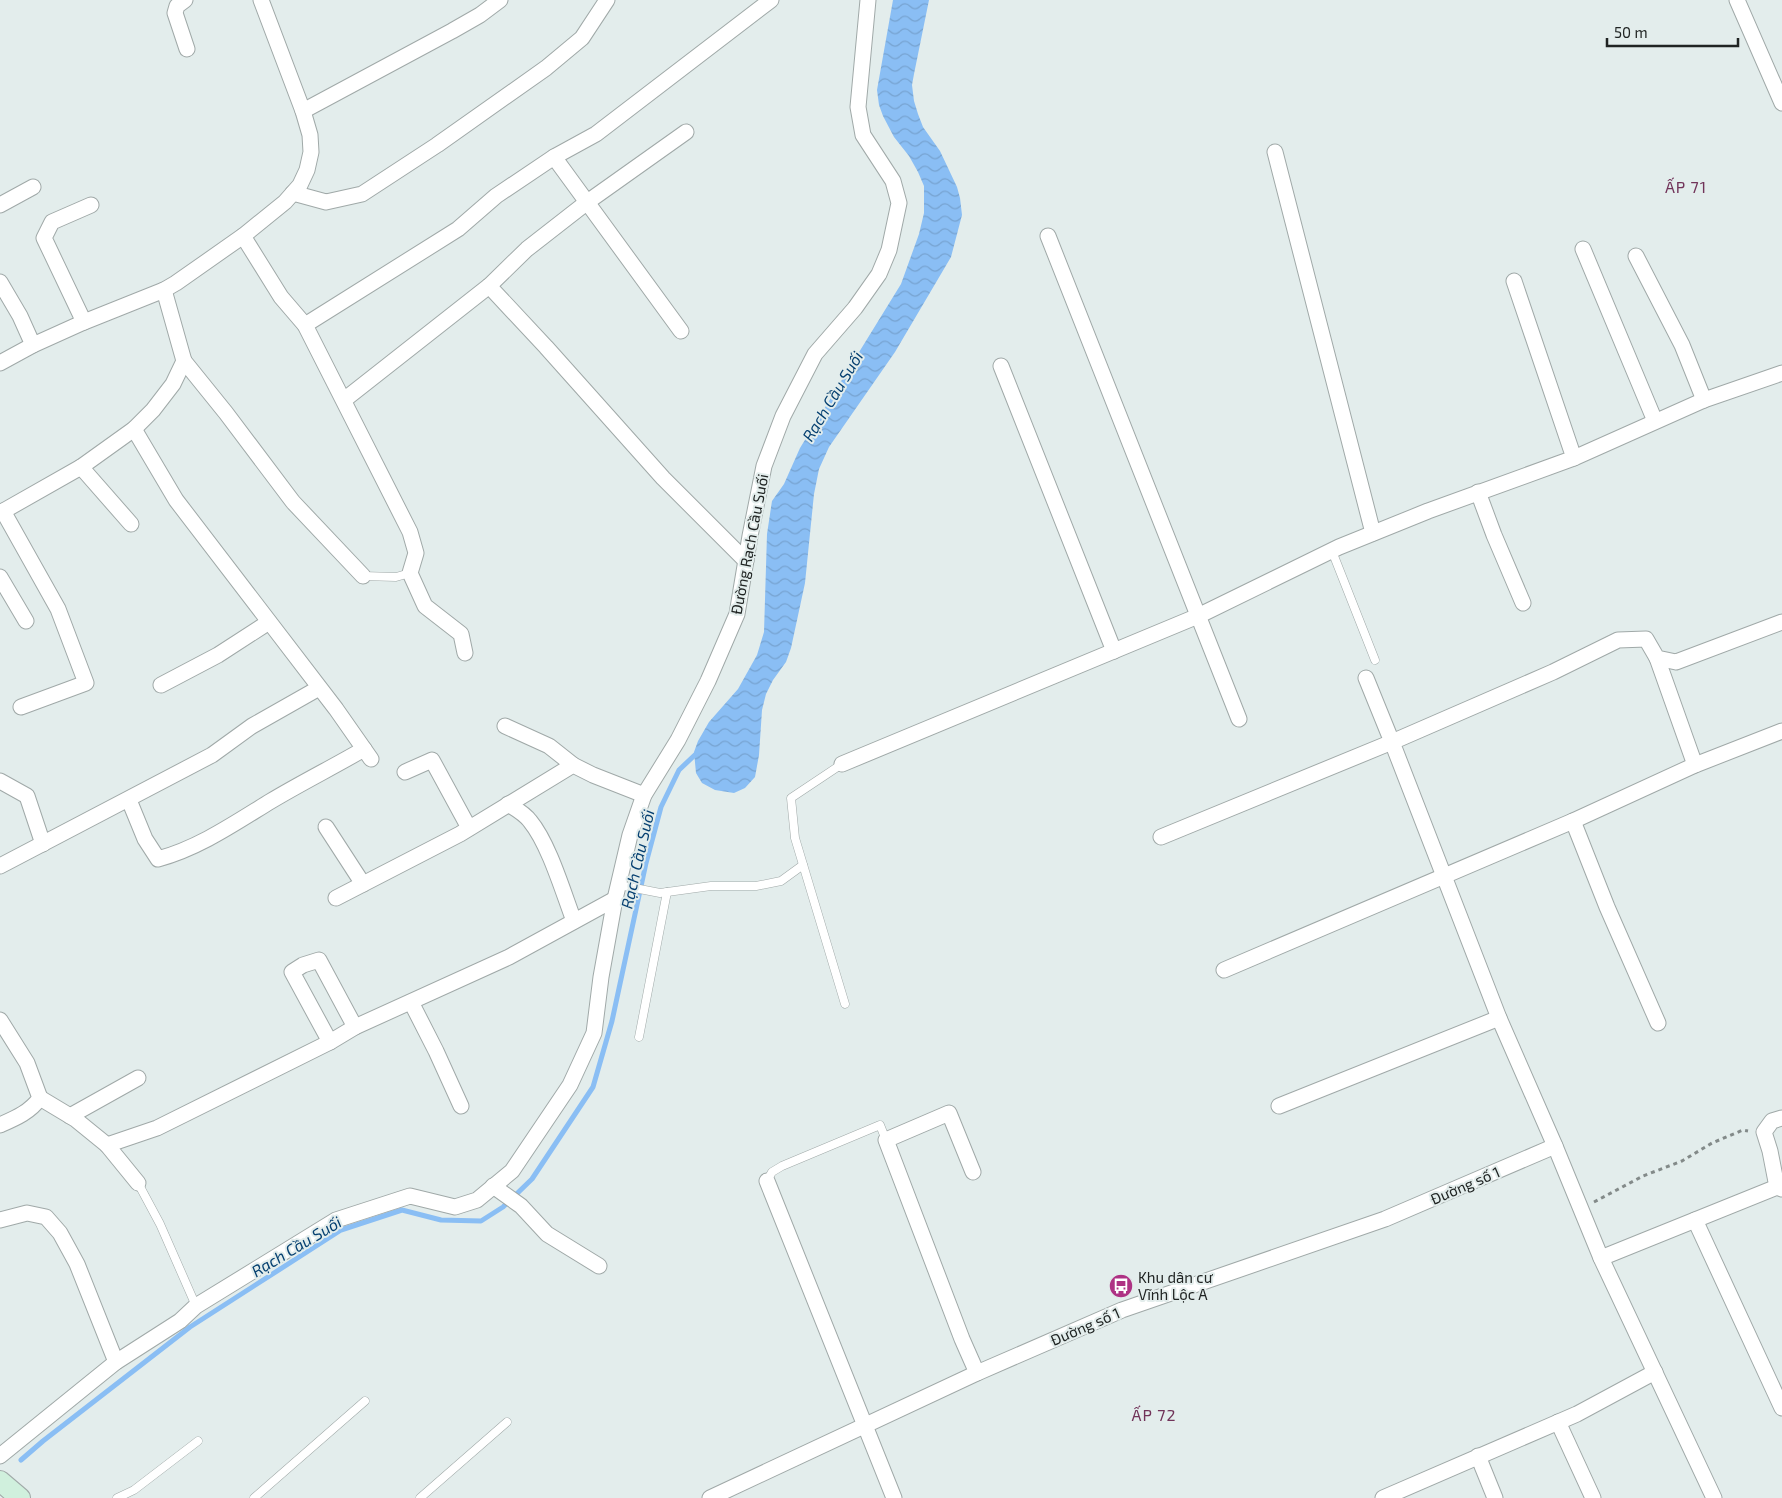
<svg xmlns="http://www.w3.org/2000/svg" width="1782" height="1498" font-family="'Exo 2',sans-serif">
  <defs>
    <pattern id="water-waves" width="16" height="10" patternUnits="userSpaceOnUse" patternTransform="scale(1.25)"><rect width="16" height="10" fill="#8abef4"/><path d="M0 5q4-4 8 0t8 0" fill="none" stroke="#77a3d1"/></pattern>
  </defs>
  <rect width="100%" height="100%" fill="#e3edec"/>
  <polygon fill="url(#water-waves)" points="893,0 929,0 914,74 912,85 914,101 918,114 923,127 940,151 957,187 960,198 962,215 951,257 895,352 829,447 819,469 814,494 805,583 791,648 786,662 773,680 766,694 762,710 759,755 755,777 745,788 734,793 715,790 702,783 696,773 694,752 698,741 709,722 738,689 757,655 764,632 767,534 772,501 784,484 800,448 901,284 919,234 924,213 924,186 918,172 909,156 894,137 883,116 879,105 877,90"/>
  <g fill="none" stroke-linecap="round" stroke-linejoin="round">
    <polyline stroke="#8abef4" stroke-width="5" points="21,1460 43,1441 190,1327 341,1230 402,1210 441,1220 481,1221 503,1207 532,1179 593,1087 612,1021 646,863 661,807 679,770 698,752"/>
    <g stroke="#a0a9a8" stroke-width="9">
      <g id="lane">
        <polyline points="1332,551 1375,660"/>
        <polyline points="363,576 396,577 410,573"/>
        <polyline points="842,764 791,798 795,838 845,1004"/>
        <polyline points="619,885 660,893 711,886 756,886 781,881 803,865"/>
        <polyline points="639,1037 667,892"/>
        <polyline points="767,1181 772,1172 782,1166 880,1125 886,1140"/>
        <polyline points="138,1183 160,1224 196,1306"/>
        <polyline points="117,1498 134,1490 198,1441"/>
        <polyline points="254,1498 365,1401"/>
        <polyline points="420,1498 507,1422"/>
      </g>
    </g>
    <g stroke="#a0a9a8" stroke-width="17">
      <g id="street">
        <polyline points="185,0 177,6 175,13 187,49"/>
        <polyline points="1737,0 1782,103"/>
        <polyline points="303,111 452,31 480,15 500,0"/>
        <polyline points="1275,152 1373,533"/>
        <polyline points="554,157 681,331"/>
        <polyline points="293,193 326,202 362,194 437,145 546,68 582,38 607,0"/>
        <polyline points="0,205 33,187"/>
        <polyline points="243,236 281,297 305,325 410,532 416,553 410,573 425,606 461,634 465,653"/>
        <polyline points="1048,236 1239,719"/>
        <polyline points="1583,249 1655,421"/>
        <polyline points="1636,256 1682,345 1704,400"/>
        <polyline points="0,282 20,316 33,345"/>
        <polyline points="489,286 546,347 663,478 746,561"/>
        <polyline points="84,322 164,290 176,283 243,236 285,202 300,185 307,170 311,152 310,135 303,111 261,0"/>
        <polyline points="305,325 458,229 496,196 554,157 596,134 771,0"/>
        <polyline points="184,361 226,413 293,502 363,576"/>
        <polyline points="0,363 33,345 84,322 44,238 52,222 91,205"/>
        <polyline points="1001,366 1114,651"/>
        <polyline points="344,400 489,286 527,249 586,203 686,132"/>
        <polyline points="134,429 176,500 336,709 371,759"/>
        <polyline points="1574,458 1704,400 1782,373"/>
        <polyline points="81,467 131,524"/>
        <polyline points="1478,492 1494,535 1523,603"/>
        <polyline points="3,511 58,609 86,683 21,707"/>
        <polyline points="0,513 81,467 134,429 153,410 173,384 184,361 164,290"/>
        <polyline points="0,577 26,621"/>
        <polyline points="1657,658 1695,765"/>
        <polyline points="161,685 218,655 269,622"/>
        <polyline points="505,726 549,746 573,765"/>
        <polyline points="842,764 1198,616 1339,547 1428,511 1574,458 1514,281"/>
        <polyline points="405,772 432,760 469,828"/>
        <polyline points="0,781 27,796 43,844"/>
        <path d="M129 800 145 839 158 859C199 848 235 823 271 801 301 783 333 767 364 749"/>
        <path d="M508 804C516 809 524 813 530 821 549 844 563 892 574 921"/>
        <polyline points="1573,821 1607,907 1658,1023"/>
        <polyline points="326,827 363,884"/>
        <polyline points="1161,837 1392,742 1366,678"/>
        <polyline points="0,866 212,755 252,726 319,688"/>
        <polyline points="336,898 460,834 573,765 593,775 644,795"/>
        <polyline points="1224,970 1573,821 1695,765 1782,731"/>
        <polyline points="411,1002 436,1051 461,1106"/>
        <path d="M0 1020 27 1063 40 1098C30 1112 16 1118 0 1125"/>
        <polyline points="330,1042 292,972 303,965 319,960 355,1027"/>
        <polyline points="40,1098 75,1119 107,1145 138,1183"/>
        <polyline points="1279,1106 1499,1018"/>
        <polyline points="70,1116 138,1078"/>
        <polyline points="107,1145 157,1128 330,1042 355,1027 509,957 615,899"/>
        <polyline points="973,1172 949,1113 886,1140 962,1339 977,1373"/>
        <polyline points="767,1181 894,1498"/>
        <polyline points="493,1186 521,1206 547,1234 599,1266"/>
        <polyline points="1777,1187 1770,1151 1764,1132 1772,1121 1782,1118"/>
        <polyline points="0,1220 27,1213 46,1217 60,1233 77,1264 116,1362"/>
        <polyline points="1695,1220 1782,1408"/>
        <polyline points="1601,1258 1777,1187 1782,1189"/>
        <polyline points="1558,1422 1593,1498"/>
        <polyline points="0,1456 116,1362 180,1321 196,1306 336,1220 410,1196 455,1207 477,1200 512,1171 570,1085 594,1033 601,977 615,899 630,835 644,795 678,740 708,681 737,614 750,536 764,466 783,416 815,354 855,308 879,274 889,250 899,203 893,181 863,135 858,107 868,0"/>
        <polyline points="1478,1456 1495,1498"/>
        <polyline points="710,1498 977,1373 1122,1310 1385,1219 1555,1146"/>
        <polyline points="1383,1498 1577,1414 1655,1372"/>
        <polyline points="1714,1498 1601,1258 1555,1146 1499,1018 1392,742 1553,672 1618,640 1646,639 1657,658 1676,662 1782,622"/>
      </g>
    </g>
    <g stroke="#a0a9a8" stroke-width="22">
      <polyline id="secondary" points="0,1481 20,1498"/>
    </g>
    <polyline stroke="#838a89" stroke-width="3" stroke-dasharray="4 4" stroke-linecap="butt" points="1594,1202 1643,1176 1682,1161 1712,1143 1743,1130 1748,1131"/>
    <use href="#lane" stroke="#fff" stroke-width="8"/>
    <use href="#street" stroke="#fff" stroke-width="15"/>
    <use href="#secondary" stroke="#d0f0dd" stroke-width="20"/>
  </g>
  <defs>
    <g id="bus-disc" transform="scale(1.25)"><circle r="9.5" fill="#ae3284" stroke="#e3edec"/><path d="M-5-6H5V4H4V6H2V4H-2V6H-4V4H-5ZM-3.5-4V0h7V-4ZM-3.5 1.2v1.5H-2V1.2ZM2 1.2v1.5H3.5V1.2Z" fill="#fff"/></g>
  </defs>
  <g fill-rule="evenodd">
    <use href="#bus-disc" x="1121" y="1286"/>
  </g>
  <g text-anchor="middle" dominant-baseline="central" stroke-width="4" stroke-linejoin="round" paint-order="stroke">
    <g font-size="15" fill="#202423" stroke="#e3edec">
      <text transform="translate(749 544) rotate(-79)">Đường Rạch Cầu Suối</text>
      <text transform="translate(1465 1185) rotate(-23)">Đường số 1</text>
      <text transform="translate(1085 1326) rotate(-23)">Đường số 1</text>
    </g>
    <g font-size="15" fill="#202423" stroke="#e3edec" text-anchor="start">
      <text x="1138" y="1277">Khu dân cư<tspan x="1138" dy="17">Vĩnh Lộc A</tspan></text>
    </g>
    <g font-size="16" letter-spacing="1" fill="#713359" stroke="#e3edec">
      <text x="1686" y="186">ẤP 71</text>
      <text x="1154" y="1414">ẤP 72</text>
    </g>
    <g font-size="16" font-style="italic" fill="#064071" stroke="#e3edec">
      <text transform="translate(832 396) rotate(-59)">Rạch Cầu Suối</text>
      <text transform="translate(637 859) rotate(-77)">Rạch Cầu Suối</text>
      <text transform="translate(296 1246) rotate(-31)">Rạch Cầu Suối</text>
    </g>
  </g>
  <path d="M1607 38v8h131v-8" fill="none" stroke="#202423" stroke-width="2.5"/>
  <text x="1614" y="38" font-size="15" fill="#202423" stroke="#e3edec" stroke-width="4" paint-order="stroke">50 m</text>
</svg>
